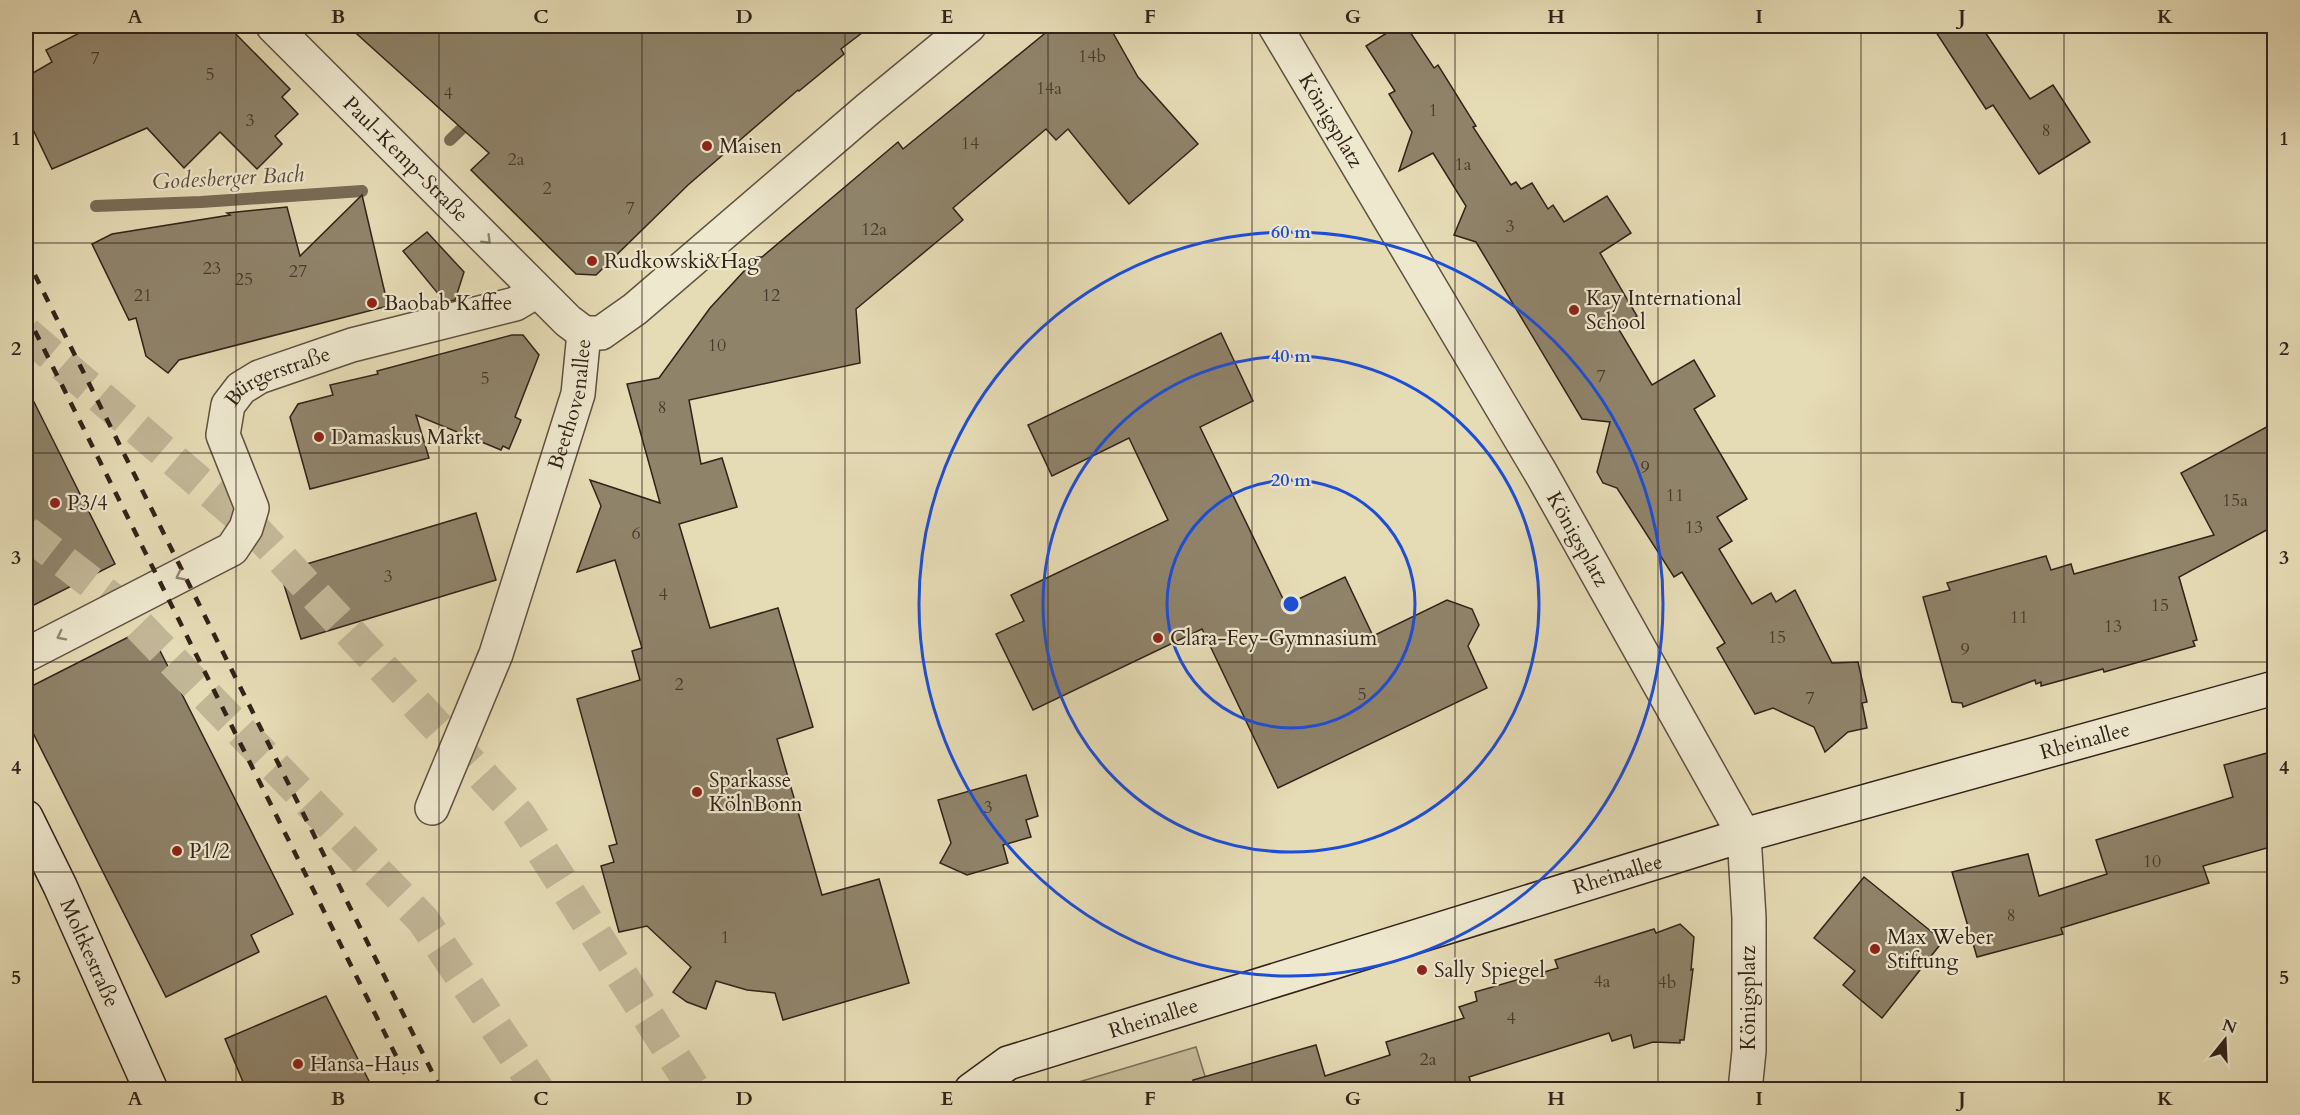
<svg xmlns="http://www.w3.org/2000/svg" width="2300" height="1115" font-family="Cardo,serif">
  <rect width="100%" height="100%" fill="#e5dbb5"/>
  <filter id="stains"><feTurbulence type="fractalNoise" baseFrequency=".00333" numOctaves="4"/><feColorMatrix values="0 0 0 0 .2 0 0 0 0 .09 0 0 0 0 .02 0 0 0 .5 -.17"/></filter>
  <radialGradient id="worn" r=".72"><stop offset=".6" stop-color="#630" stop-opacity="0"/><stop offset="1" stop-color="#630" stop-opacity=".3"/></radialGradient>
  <polygon fill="#c7bc9a" stroke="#7c7059" stroke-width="1.5" points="1196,1047 1209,1089 1052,1090"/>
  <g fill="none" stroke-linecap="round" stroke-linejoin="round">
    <g stroke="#796c56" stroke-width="12">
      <polyline points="450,140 473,118"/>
      <polyline points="96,206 201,202 362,191"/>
    </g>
  </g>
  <g fill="#8f836a" stroke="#322318" stroke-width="1.5">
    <polygon points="93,26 228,26 290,89 282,97 298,114 275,136 282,144 257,169 220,132 184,168 147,128 52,169 26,115 26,77 52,62 46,50"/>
    <polygon points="348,26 871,26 841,49 844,54 799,91 798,90 688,185 596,275 576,274 471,170 489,153"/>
    <polygon points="1054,26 1109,26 1138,77 1198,144 1129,204 1068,129 1056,140 1046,129 953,208 963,220 856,309 860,363 689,400 701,464 722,458 737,507 679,524 710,628 778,608 813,727 777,739 822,895 879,879 909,983 783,1020 775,993 747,990 716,981 706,1009 687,1002 673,992 691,967 647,926 619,932 601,866 614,862 609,846 617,844 577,699 640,680 632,651 642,648 615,560 577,572 601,506 590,480 660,503 627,384 659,378 710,308 757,257 762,257 898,142 903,149"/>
    <polygon points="1398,26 1406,26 1434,68 1438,65 1476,126 1473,127 1511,185 1516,182 1521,189 1532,183 1548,209 1553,205 1564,222 1607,196 1631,233 1600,253 1637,316 1618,328 1652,385 1694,360 1715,396 1694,409 1747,499 1717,517 1732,541 1719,549 1752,604 1771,593 1776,602 1795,590 1832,663 1858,662 1867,702 1862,703 1867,728 1848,732 1825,752 1814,727 1773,708 1755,714 1717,648 1725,643 1682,572 1674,577 1617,488 1603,483 1597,472 1610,422 1582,419 1476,242 1454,235 1466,206 1433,153 1399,171 1412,132 1389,94 1395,91 1366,46"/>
    <polygon points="1932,26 1981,26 2030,99 2053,85 2090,142 2039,174 1993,105 1986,109"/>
    <polygon points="362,195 388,306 179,360 168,373 146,356 136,318 129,320 92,244 112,234 230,215 227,213 287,207 300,256"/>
    <polygon points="427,232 464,272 455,300 445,302 403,251"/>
    <polygon points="1221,333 1253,401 1200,427 1286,605 1345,577 1373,636 1447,600 1472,609 1479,625 1468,646 1487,688 1278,788 1202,629 1033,710 996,634 1024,621 1011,595 1168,520 1129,438 1052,476 1028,425"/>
    <polygon points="512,335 523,335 539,355 515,417 521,420 509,449 503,446 501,450 416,415 429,458 310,489 290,417 298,404 333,395 330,385 378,374 377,371"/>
    <polygon points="26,386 115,564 26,609"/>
    <polygon points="2274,423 2274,526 2179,577 2197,640 2193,641 2195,646 2104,672 2103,669 2041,686 2041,682 2036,684 2035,680 1963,707 1962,703 1952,702 1923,597 1950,590 1947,583 2046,556 2051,570 2071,564 2074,574 2214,535 2181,473"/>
    <polygon points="476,513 496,580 301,639 280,572"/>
    <polygon points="148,627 293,914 251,935 259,952 166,997 26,719 26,689"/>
    <polygon points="2274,751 2274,846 2203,866 2209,883 2061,928 2063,934 1977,957 1952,872 2028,854 2039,896 2107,874 2096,840 2233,797 2224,765"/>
    <polygon points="1026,775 1038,816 1026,820 1031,837 1003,845 1008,863 967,875 940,863 951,843 938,800"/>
    <polygon points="1864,877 1943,941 1882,1018 1843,985 1855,971 1814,938"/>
    <polygon points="1680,924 1694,937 1691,970 1693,969 1684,1040 1680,1040 1680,1043 1653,1042 1634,1048 1631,1035 1612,1041 1609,1033 1469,1077 1473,1089 1194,1089 1193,1080 1316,1045 1325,1076 1390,1055 1386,1042 1464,1018 1459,1007 1477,1001 1475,992 1558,968 1555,960 1654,929 1656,933"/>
    <polygon points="326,996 373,1089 246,1089 225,1039"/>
  </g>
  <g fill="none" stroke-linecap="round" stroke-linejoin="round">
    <g stroke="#c1b696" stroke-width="33" stroke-dasharray="33 16" stroke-linecap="butt">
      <polyline points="26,333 255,530 519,815 695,1090"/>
      <polyline points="26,532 116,602 423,920 538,1090"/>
    </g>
    <g stroke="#5f513f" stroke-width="36">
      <g id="street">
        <path id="s1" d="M273 26 568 321 584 333"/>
        <path id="s2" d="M1275 26 1542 475 1744 835 1749 918V1051L1745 1090"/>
        <polyline points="584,333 601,333 635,309 868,109 969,26"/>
        <path id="s3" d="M26 655 232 549 246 528 252 508 223 435 228 405 241 388 259 377 352 345 515 304 537 291"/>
        <path id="s4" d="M432 808 496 654 578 394 584 333"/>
      </g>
    </g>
    <g stroke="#322318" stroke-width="36">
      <g id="secondary">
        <path id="s5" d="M26 817 60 886 151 1090"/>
        <path id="s6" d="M971 1090 1008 1063 1744 835 2274 688"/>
      </g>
    </g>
    <use href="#street" stroke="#eee8cf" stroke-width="33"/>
    <use href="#secondary" stroke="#eee8cf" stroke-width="33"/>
    <g stroke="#322318" stroke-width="4.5" stroke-dasharray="10 10" stroke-linecap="butt">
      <polyline points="26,257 441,1090"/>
      <polyline points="26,313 413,1090"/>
    </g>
  </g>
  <defs><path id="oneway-chevron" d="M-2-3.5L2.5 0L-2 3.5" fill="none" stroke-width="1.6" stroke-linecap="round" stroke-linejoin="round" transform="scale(1.5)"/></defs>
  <g stroke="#908674">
    <use href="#oneway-chevron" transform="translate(487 240) rotate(45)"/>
    <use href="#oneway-chevron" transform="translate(180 576) rotate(153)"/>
    <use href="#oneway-chevron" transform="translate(61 636) rotate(153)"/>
  </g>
  <path fill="none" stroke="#322318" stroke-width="1.5" stroke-opacity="0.55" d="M236 26V1090M439 26V1090M642 26V1090M845 26V1090M1048 26V1090M1252 26V1090M1455 26V1090M1658 26V1090M1861 26V1090M2064 26V1090M26 243H2274M26 453H2274M26 662H2274M26 872H2274"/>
  <g fill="none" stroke="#1d4ed8" stroke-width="3">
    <circle cx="1291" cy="604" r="124"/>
    <circle cx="1291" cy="604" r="248"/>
    <circle cx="1291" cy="604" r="372"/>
  </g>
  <g fill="#8f2418" stroke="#eee8cf" stroke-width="2">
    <circle cx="707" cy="146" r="6"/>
    <circle cx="592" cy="261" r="6"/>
    <circle cx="372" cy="303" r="6"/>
    <circle cx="1574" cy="310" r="6"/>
    <circle cx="319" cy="437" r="6"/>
    <circle cx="55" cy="503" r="6"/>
    <circle cx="1158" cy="638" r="6"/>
    <circle cx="697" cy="792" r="6"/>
    <circle cx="177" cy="851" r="6"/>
    <circle cx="1875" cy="949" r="6"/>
    <circle cx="1422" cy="970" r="6"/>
    <circle cx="298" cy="1064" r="6"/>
  </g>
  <g text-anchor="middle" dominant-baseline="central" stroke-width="4.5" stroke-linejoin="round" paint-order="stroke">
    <g font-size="18" fill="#493b2c">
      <text x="1092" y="56">14b</text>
      <text x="95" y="58">7</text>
      <text x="210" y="74">5</text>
      <text x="1049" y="88">14a</text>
      <text x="448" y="93">4</text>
      <text x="1433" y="110">1</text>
      <text x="250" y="120">3</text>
      <text x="2046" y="130">8</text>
      <text x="970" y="143">14</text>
      <text x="516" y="159">2a</text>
      <text x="1463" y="164">1a</text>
      <text x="547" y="188">2</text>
      <text x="630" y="208">7</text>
      <text x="1510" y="226">3</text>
      <text x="874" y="229">12a</text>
      <text x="212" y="268">23</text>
      <text x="298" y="271">27</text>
      <text x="244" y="279">25</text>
      <text x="143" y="295">21</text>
      <text x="771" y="295">12</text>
      <text x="717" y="345">10</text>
      <text x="1601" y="376">7</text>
      <text x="485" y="378">5</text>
      <text x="662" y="407">8</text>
      <text x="1645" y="467">9</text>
      <text x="1675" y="495">11</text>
      <text x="2235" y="500">15a</text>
      <text x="1694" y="527">13</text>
      <text x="636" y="533">6</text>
      <text x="388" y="576">3</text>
      <text x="663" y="594">4</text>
      <text x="2160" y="605">15</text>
      <text x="2019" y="617">11</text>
      <text x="2113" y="626">13</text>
      <text x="1777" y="637">15</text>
      <text x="1965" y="649">9</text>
      <text x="679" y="684">2</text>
      <text x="1362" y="694">5</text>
      <text x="1810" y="698">7</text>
      <text x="988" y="807">3</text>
      <text x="2152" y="861">10</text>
      <text x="2011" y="915">8</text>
      <text x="725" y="937">1</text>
      <text x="1602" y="981">4a</text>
      <text x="1667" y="982">4b</text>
      <text x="1511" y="1018">4</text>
      <text x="1428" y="1059">2a</text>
    </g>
    <g font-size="21" fill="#322318" stroke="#eee8cf">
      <text stroke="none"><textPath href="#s2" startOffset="110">Königsplatz</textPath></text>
      <text stroke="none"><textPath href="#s1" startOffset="188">Paul-Kemp-Straße</textPath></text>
      <text stroke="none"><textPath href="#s3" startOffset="446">Bürgerstraße</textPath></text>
      <text stroke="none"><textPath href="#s4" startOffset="428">Beethovenallee</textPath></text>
      <text stroke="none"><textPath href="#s2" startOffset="596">Königsplatz</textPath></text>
      <text stroke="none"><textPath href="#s6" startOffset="1170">Rheinallee</textPath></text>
      <text stroke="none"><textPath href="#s6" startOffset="684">Rheinallee</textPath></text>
      <text stroke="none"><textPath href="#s5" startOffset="150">Moltkestraße</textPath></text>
      <text transform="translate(1748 998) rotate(-90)">Königsplatz</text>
      <text stroke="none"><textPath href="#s6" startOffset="198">Rheinallee</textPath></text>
    </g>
    <g font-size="21" fill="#322318" stroke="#eee8cf" text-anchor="start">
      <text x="719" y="146">Maisen</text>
      <text x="604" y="261">Rudkowski&amp;Hag</text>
      <text x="1586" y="298">Kay International<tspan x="1586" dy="24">School</tspan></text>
      <text x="384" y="303">Baobab Kaffee</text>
      <text x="331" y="437">Damaskus Markt</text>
      <text x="67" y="503">P3/4</text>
      <text x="1170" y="638">Clara-Fey-Gymnasium</text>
      <text x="709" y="780">Sparkasse<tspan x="709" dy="24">KölnBonn</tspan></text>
      <text x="189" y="851">P1/2</text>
      <text x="1887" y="937">Max Weber<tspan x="1887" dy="24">Stiftung</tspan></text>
      <text x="1434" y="970">Sally Spiegel</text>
      <text x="310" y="1064">Hansa-Haus</text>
    </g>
    <g font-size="22" font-style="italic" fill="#5b4d3c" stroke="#eee8cf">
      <text transform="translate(228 178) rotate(-3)">Godesberger Bach</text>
    </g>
  </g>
  <circle cx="1291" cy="604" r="9" fill="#1d4ed8" stroke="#eee8cf" stroke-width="3"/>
  <g font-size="18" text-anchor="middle" font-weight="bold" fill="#1d4ed8" stroke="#eee8cf" stroke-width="4.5" stroke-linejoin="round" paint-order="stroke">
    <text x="1291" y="238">60 m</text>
    <text x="1291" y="362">40 m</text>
    <text x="1291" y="486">20 m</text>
  </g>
  <rect width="2300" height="1115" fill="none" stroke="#e5dbb5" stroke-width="66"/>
  <g transform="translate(2225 1040) rotate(18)" stroke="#eee8cf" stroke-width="4.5" paint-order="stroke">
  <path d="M0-4.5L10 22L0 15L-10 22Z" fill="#322318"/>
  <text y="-9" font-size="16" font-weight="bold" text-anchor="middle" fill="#322318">N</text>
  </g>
  <rect x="33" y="33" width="2234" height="1049" fill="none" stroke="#322318" stroke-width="2"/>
  <g font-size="20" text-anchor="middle" font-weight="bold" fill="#322318">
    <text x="135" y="23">A</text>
    <text x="338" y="23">B</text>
    <text x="541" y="23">C</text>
    <text x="744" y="23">D</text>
    <text x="947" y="23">E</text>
    <text x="1150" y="23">F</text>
    <text x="1353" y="23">G</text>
    <text x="1556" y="23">H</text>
    <text x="1759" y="23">I</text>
    <text x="1962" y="23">J</text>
    <text x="2165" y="23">K</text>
    <text x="16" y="145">1</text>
    <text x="2284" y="145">1</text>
    <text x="16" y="355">2</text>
    <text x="2284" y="355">2</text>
    <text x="16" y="564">3</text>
    <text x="2284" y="564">3</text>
    <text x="16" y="774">4</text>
    <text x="2284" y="774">4</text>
    <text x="16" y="984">5</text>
    <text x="2284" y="984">5</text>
    <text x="135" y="1105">A</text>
    <text x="338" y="1105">B</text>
    <text x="541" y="1105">C</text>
    <text x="744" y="1105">D</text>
    <text x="947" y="1105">E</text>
    <text x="1150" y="1105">F</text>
    <text x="1353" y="1105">G</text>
    <text x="1556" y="1105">H</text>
    <text x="1759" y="1105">I</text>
    <text x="1962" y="1105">J</text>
    <text x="2165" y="1105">K</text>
  </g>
  <rect width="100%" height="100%" filter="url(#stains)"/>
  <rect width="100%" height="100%" fill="url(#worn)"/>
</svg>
